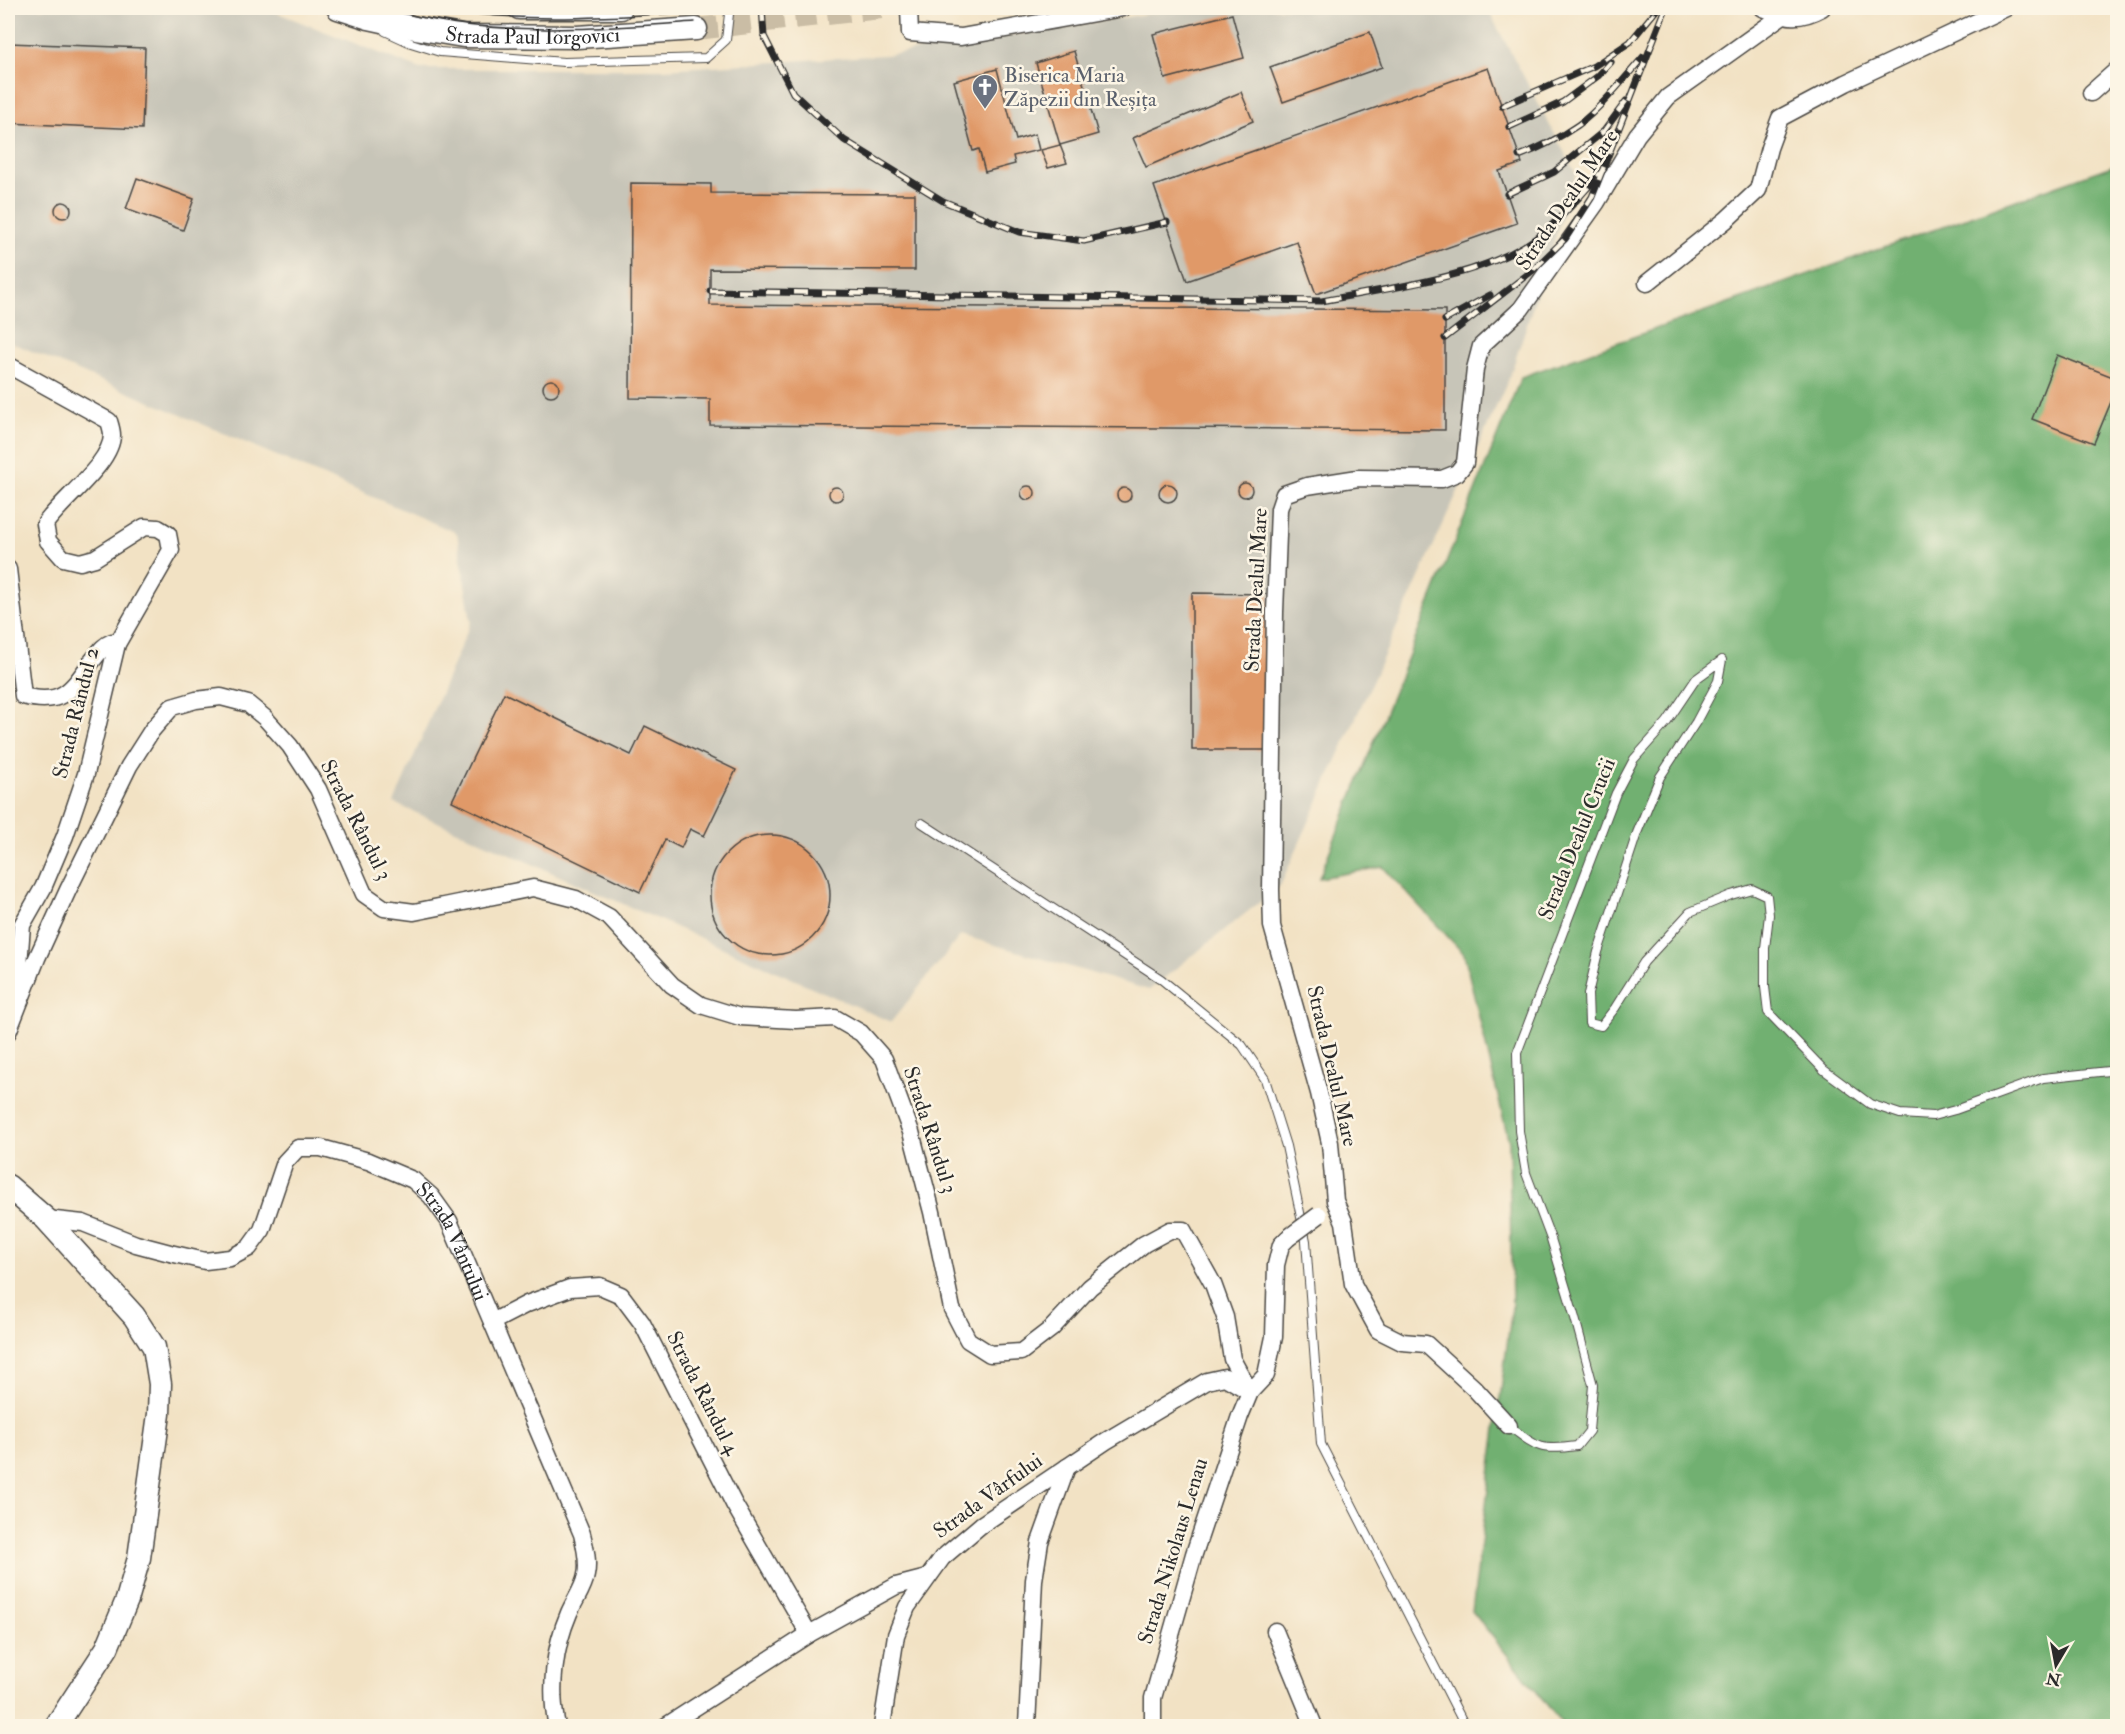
<svg xmlns="http://www.w3.org/2000/svg" width="2125" height="1734" font-family="'IM FELL Double Pica',serif">
  <rect width="100%" height="100%" fill="#fcf5e5"/>
  <filter id="ink" filterUnits="userSpaceOnUse"><feTurbulence type="fractalNoise" baseFrequency=".0167" numOctaves="2"/><feDisplacementMap in="SourceGraphic" scale="12" xChannelSelector="R" yChannelSelector="G"/><feConvolveMatrix kernelMatrix="1 2 1 2 8 2 1 2 1" color-interpolation-filters="sRGB"/></filter>
  <filter id="wash" filterUnits="userSpaceOnUse"><feTurbulence type="fractalNoise" baseFrequency=".008" numOctaves="4" result="noise"/><feDisplacementMap in="SourceGraphic" scale="24" xChannelSelector="R" yChannelSelector="G"/><feGaussianBlur stdDeviation="1.35" result="paint"/><feColorMatrix in="noise" values="0 0 0 0 0 0 0 0 0 0 0 0 0 0 0 0 0 1.4 0 .05"/><feComposite in="paint" operator="in"/></filter>
  <g filter="url(#wash)">
    <rect width="100%" height="100%" fill="#f2e2c4"/>
    <polygon fill="#c7c5b8" points="8,8 265,8 420,69 666,69 886,55 1185,8 1487,8 1576,174 1510,376 1280,886 1149,990 961,935 891,1022 394,803 471,622 457,533 8,341"/>
    <polygon fill="#71b071" stroke="#4e6e4e" stroke-width="1.5" points="2117,164 2117,1726 1564,1726 1472,1611 1512,1307 1509,1142 1464,954 1383,867 1319,878 1521,377"/>
    <g id="blocks">
      <g fill="#e09967">
        <polygon points="1232,14 1244,58 1165,79 1153,34"/>
        <polygon points="1370,32 1382,67 1283,102 1270,67"/>
        <polygon points="8,43 145,48 142,129 8,123"/>
        <polygon points="1074,51 1098,134 1060,145 1067,163 1048,168 1041,150 1060,145 1036,63"/>
        <polygon points="1488,68 1522,163 1499,171 1517,223 1316,294 1297,242 1187,281 1154,186"/>
        <polygon points="997,69 1016,140 1035,134 1039,150 1013,156 1015,164 985,172 979,149 973,151 954,81"/>
        <polygon points="1241,92 1253,121 1146,167 1133,138"/>
        <polygon points="137,178 194,199 183,230 126,209"/>
        <polygon points="631,183 711,184 711,193 915,194 915,270 710,269 710,305 1445,310 1445,430 710,425 710,399 630,398"/>
        <circle cx="63" cy="210" r="8"/>
        <polygon points="2057,355 2118,379 2118,385 2094,443 2032,419"/>
        <circle cx="551" cy="388" r="8"/>
        <circle cx="1245" cy="490" r="7"/>
        <circle cx="1168" cy="493" r="9"/>
        <circle cx="1028" cy="493" r="7"/>
        <circle cx="836" cy="494" r="7"/>
        <circle cx="1124" cy="495" r="7"/>
        <polygon points="1192,593 1269,594 1269,750 1192,750"/>
        <polygon points="504,693 631,755 645,726 736,770 704,836 690,829 681,848 665,840 640,892 452,801"/>
        <circle cx="770" cy="895" r="60"/>
      </g>
    </g>
  </g>
  <g filter="url(#ink)">
    <use href="#blocks" fill-opacity="0" stroke="#494642" stroke-width="1.5"/>
    <g fill="none" stroke-linecap="round" stroke-linejoin="round">
      <polyline stroke="#cabda5" stroke-width="22" stroke-dasharray="22 11" stroke-linecap="butt" points="696,29 881,8"/>
      <g stroke="#494642" stroke-width="10">
        <g id="lane">
          <polyline points="385,31 411,43 440,52 564,62 706,58 726,40 729,14 726,8"/>
          <polyline points="922,823 1161,979 1242,1045 1265,1079 1286,1146 1306,1241 1321,1444 1465,1726"/>
          <path d="M1509 1426C1538 1448 1540 1451 1577 1446L1589 1431 1593 1385 1575 1318 1551 1239 1526 1173 1519 1131 1517 1053 1616 793 1634 759 1667 722 1696 679 1722 660 1718 681 1696 722 1660 777 1637 833 1598 952 1588 994 1589 1023 1601 1026 1615 1008 1644 962 1690 912 1731 895 1752 889 1767 896 1769 915 1765 948V987L1768 1012 1824 1070 1870 1104 1900 1114 1933 1116 1955 1110 2043 1078 2118 1070"/>
        </g>
      </g>
      <g stroke="#494642" stroke-width="19">
        <g id="street">
          <polyline points="909,8 910,33 961,37 1123,8"/>
          <path d="M1763 8C1787 17 1798 21 1822 8"/>
          <polyline points="2091,93 2118,69"/>
          <polyline points="1647,283 1726,220 1758,190 1769,148 1780,118 1846,83 2006,8"/>
          <path d="M8 365 109 421C110 425 112 430 112 435 112 463 62 499 45 524L48 541 63 558 80 562 95 558 144 527 158 528 168 534 171 550 117 644 86 774 65 836 43 888 22 925 17 992"/>
          <path d="M8 569 23 696C62 706 71 691 92 661 99 653 102 646 112 642L117 644"/>
          <polyline points="8,1032 37,958 68,890 129,766 152,730 172,707 196,700 221,697 248,704 265,718 290,746 318,789 364,894 384,908 414,912 533,888 576,899 609,917 672,985 701,1005 740,1017 796,1020 835,1018 861,1033 884,1059 911,1132 932,1212 952,1309 968,1340 990,1354 1021,1352 1051,1329 1090,1287 1144,1244 1170,1230 1183,1230 1213,1284 1225,1317 1232,1359 1250,1392"/>
          <path id="s1" d="M46 1219 83 1223 136 1244 170 1253 205 1261 230 1258 249 1248 262 1230 285 1162 298 1148H321L368 1161 413 1180 431 1196 449 1221 582 1534C585 1546 589 1562 586 1575 584 1588 574 1601 569 1613 554 1648 549 1690 557 1726"/>
          <polyline points="492,1322 527,1304 570,1288 600,1286 621,1295 642,1323 734,1504 809,1634"/>
          <polyline points="1509,1426 1474,1388 1426,1344 1402,1342 1378,1330 1353,1284 1344,1222 1335,1201 1330,1143 1319,1093 1272,926 1271,890 1275,612 1279,509 1284,494 1307,486 1358,478 1442,479 1457,473 1465,463 1475,369 1481,346 1521,309 1597,202 1637,135 1668,97 1783,15"/>
          <polyline points="1275,1631 1314,1726"/>
          <polyline points="666,1726 809,1634 896,1586 927,1578"/>
          <polyline points="882,1726 896,1635 907,1607 942,1558 981,1525 1106,1441 1207,1381 1225,1377 1249,1391"/>
          <polyline points="1027,1726 1034,1580 1040,1542 1067,1467"/>
          <polyline points="1153,1726 1153,1698 1194,1554 1240,1416 1250,1392 1266,1375 1274,1337 1276,1265 1281,1245 1288,1238"/>
        </g>
      </g>
      <g stroke="#494642" stroke-width="25">
        <g id="secondary">
          <path id="s2" d="M338 8 369 18 415 28 463 36 577 37 696 29"/>
          <polyline points="519,8 621,8"/>
          <polyline points="8,1186 46,1219 134,1316 154,1347 160,1384 159,1414 139,1558 127,1600 107,1648 56,1726"/>
        </g>
      </g>
      <use href="#lane" stroke="#fff" stroke-width="8"/>
      <use href="#street" stroke="#fff" stroke-width="16"/>
      <use href="#secondary" stroke="#fff" stroke-width="22"/>
      <g stroke="#2b2b2b" stroke-width="1.5">
        <path d="M381 8C409 14 437 22 466 25 541 33 619 27 695 22"/>
        <path d="M435 8C520 24 608 17 693 12"/>
      </g>
      <g stroke="#2b2b2b" stroke-width="7">
        <g id="rail">
          <polyline points="762,8 764,36 793,93 844,140 943,201 1019,232 1084,241 1167,222"/>
          <polyline points="1502,106 1594,66 1630,42 1658,8"/>
          <polyline points="1509,127 1563,102 1598,76 1611,62"/>
          <path d="M1519 156C1540 148 1559 138 1578 125 1599 110 1625 78 1643 57"/>
          <polyline points="1507,194 1554,172 1604,131 1626,101"/>
          <path d="M710 291 1322 301C1388 288 1482 278 1536 238 1562 219 1583 193 1604 169"/>
          <polyline points="1445,320 1490,295"/>
          <polyline points="1445,338 1532,271 1565,239 1592,197 1666,8"/>
        </g>
      </g>
      <use href="#rail" stroke="#fcf5e5" stroke-width="4.5" stroke-dasharray="14" stroke-linecap="butt"/>
      <g stroke="#494642" stroke-width="19" stroke-linecap="butt">
        <polyline id="street-bridge" points="1288,1238 1319,1215"/>
      </g>
      <use href="#street-bridge" stroke="#fff" stroke-width="16"/>
    </g>
  </g>
  <defs>
    <g id="church-pin" transform="scale(1.35)"><path d="M0 17L-7.5 6A9.5 9.5 0 1 1 7.5 6Z" fill="#6b7280" stroke="#fcf5e5"/><path d="M-1.2-6h2.4v3.5h3.3v2.4h-3.3V6h-2.4V-.1h-3.3v-2.4h3.3Z" fill="#fff"/></g>
  </defs>
  <g fill-rule="evenodd">
    <use href="#church-pin" x="985" y="87"/>
  </g>
  <g text-anchor="middle" dominant-baseline="central" stroke-width="5" stroke-linejoin="round" paint-order="stroke">
    <g font-size="21" fill="#2b2b2b" stroke="#fcf5e5">
      <text stroke="none"><textPath href="#s2" startOffset="198">Strada Paul Iorgovici</textPath></text>
      <text transform="translate(1567 200) rotate(-56)">Strada Dealul Mare</text>
      <text transform="translate(1256 590) rotate(-87)">Strada Dealul Mare</text>
      <text transform="translate(76 713) rotate(-76)">Strada Rândul 2</text>
      <text transform="translate(356 820) rotate(63)">Strada Rândul 3</text>
      <text transform="translate(1577 839) rotate(-68)">Strada Dealul Crucii</text>
      <text transform="translate(1332 1066) rotate(77)">Strada Dealul Mare</text>
      <text transform="translate(930 1130) rotate(72)">Strada Rândul 3</text>
      <text stroke="none"><textPath href="#s1" startOffset="520">Strada Vântului</textPath></text>
      <text transform="translate(703 1393) rotate(63)">Strada Rândul 4</text>
      <text transform="translate(988 1496) rotate(-36)">Strada Vârfului</text>
      <text transform="translate(1173 1551) rotate(-73)">Strada Nikolaus Lenau</text>
    </g>
    <g font-size="21" fill="#5b616d" stroke="#fcf5e5" text-anchor="start">
      <text x="1004" y="75">Biserica Maria<tspan x="1004" dy="24">Zăpezii din Reșița</tspan></text>
    </g>
  </g>
  <rect width="2125" height="1734" fill="none" stroke="#fcf5e5" stroke-width="30"/>
  <g transform="translate(2056 1665) rotate(190)" stroke="#fcf5e5" stroke-width="4.5" paint-order="stroke">
  <path d="M0-4.5L10 22L0 15L-10 22Z" fill="#2b2b2b"/>
  <text y="-9" font-size="16" font-weight="bold" text-anchor="middle" fill="#2b2b2b">N</text>
  </g>
</svg>
